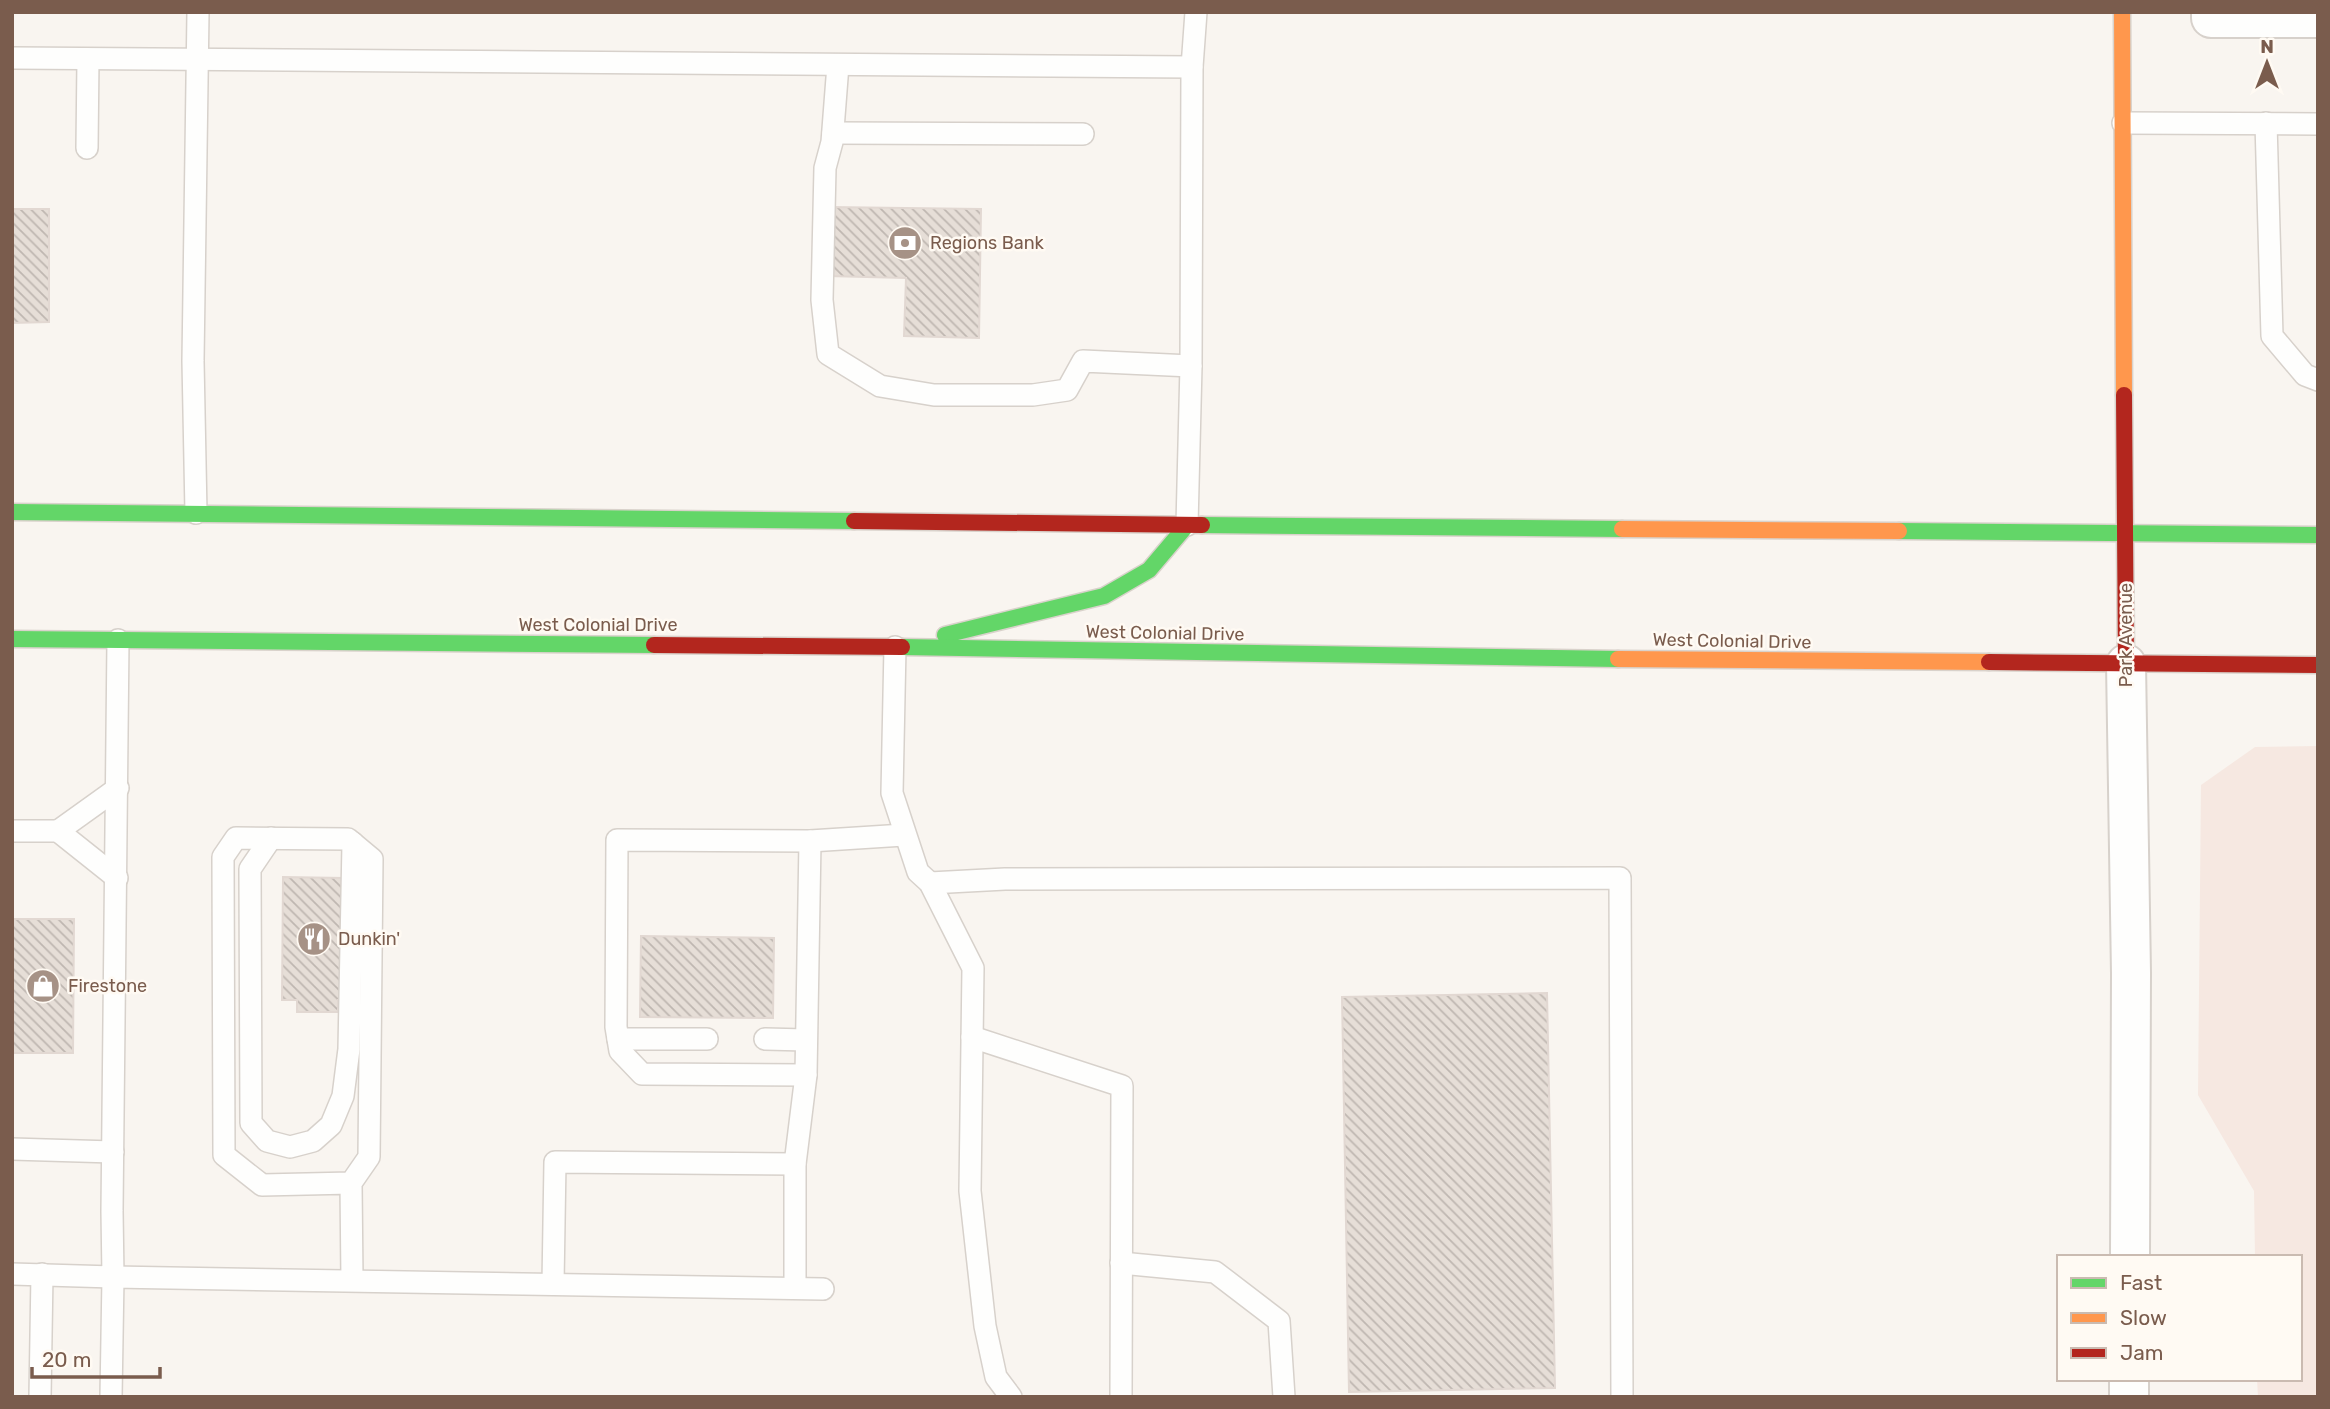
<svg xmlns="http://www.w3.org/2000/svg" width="2330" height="1409" font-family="Rubik,sans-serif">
  <defs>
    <pattern id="building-back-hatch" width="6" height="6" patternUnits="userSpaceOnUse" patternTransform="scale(1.75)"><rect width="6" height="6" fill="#e6ded7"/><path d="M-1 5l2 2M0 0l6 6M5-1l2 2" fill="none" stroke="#bfb7b1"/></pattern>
  </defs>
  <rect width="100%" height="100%" fill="#f9f5f0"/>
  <polygon fill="#f6e8e1" points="2318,746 2318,1397 2258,1397 2257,1379 2300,1379 2300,1257 2255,1257 2254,1191 2198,1095 2201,785 2255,747"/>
  <g fill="url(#building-back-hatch)" stroke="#e2d8d2" stroke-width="2">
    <polygon points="829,207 981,209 979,338 904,336 906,278 828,276"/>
    <polygon points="12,209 49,209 49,322 12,323"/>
    <polygon points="283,877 344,878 344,1000 338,1000 338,1012 297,1012 297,1000 282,1000"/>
    <polygon points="12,919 74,919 73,1053 12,1053"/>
    <polygon points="641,936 774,938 773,1018 640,1017"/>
    <polygon points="1547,993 1555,1388 1349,1392 1342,997"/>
  </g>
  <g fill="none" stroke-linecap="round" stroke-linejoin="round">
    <g stroke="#d7d1cb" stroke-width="24">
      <g id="lane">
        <polyline points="12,58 1192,67"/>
        <polyline points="838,65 832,142 825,168 822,300 828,354 880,386 934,395 1033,395 1067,390 1083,361 1191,366"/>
        <polyline points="2123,123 2318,124"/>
        <polyline points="2266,123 2272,336 2305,375 2318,380"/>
        <polyline points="833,133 1083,134"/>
        <polyline points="87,148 88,59"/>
        <polyline points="196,513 193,361 198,12"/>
        <polyline points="1187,525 1191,366 1192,67 1196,12"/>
        <polyline points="895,647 892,793 918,872 930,883 973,968 970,1191 985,1326 996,1377 1011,1397"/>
        <polyline points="12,831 58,831"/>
        <polyline points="271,838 250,869 251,1123 267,1141 290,1147 313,1141 331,1125 343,1096 349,1049 353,843"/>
        <polyline points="117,878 58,831 118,788"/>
        <polyline points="930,883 1005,879 1620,878 1622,1397"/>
        <polyline points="972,1037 1122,1086 1121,1397"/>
        <polyline points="618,1039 707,1039"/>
        <polyline points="765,1039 806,1040"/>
        <polyline points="806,1075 642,1074 620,1051 616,1027 617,840 810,841 904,835"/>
        <polyline points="12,1149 113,1152"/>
        <polyline points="351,1183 262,1185 224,1155 223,857 236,838 348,839 372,859 369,1157 351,1183 352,1280"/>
        <polyline points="1121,1263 1215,1272 1279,1321 1284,1397"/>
        <polyline points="12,1274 113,1277 112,1211 118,640"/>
        <polyline points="553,1284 555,1162 795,1164"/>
        <polyline points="795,1288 795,1164 806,1075 810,841"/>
        <polyline points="40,1397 42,1274"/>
        <polyline points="111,1397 113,1277 823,1289"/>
      </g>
    </g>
    <g stroke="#d7d1cb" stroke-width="42">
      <g id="street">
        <polyline points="2211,12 2211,18 2318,18"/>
        <polyline points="2126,664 2131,973 2130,1257"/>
        <polyline points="2129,1397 2129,1379"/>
      </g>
    </g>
    <g stroke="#d9d2cb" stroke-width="19">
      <g id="fast">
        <polyline points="12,512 854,521"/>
        <polyline points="1202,525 1622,529"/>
        <polyline points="1899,531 2318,535"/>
        <polyline points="945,635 1104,596 1149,570 1187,525"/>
        <polyline points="12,639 654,645"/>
        <polyline points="902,647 1618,659"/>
      </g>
    </g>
    <g stroke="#d9d2cb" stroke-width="19">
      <g id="slow">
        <polyline points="2122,12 2124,395"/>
        <polyline points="1622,529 1899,531"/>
        <polyline points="1618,659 1989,662"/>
      </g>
    </g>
    <g stroke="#d9d2cb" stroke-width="19">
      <g id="jam">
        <polyline points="2124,395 2126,664"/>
        <polyline points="854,521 1202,525"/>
        <polyline points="654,645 902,647"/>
        <polyline points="1989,662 2318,665"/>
      </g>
    </g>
    <use href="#lane" stroke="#fefefd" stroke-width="21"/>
    <use href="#street" stroke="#fefefd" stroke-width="38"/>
    <use href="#fast" stroke="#63d668" stroke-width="16"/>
    <use href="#slow" stroke="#ff974d" stroke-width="16"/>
    <use href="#jam" stroke="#b3261e" stroke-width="16"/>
  </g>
  <defs>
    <g id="bank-disc" transform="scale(1.75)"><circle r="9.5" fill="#a69286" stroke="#fffaf3"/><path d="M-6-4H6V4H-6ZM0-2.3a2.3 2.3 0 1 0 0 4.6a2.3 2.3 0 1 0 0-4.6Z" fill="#fff"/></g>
    <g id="restaurant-disc" transform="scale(1.75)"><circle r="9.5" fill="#a69286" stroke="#fffaf3"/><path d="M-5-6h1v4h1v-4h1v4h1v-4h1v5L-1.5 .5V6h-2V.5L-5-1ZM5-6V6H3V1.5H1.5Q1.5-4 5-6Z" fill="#fff"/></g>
    <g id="shop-disc" transform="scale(1.75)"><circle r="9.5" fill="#a69286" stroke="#fffaf3"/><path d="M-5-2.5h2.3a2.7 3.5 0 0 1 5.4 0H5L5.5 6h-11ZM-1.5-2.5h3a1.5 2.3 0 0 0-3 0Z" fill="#fff"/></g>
  </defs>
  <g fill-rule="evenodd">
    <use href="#bank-disc" x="905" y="243"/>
    <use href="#restaurant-disc" x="314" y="939"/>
    <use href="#shop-disc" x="43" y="986"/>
  </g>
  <g text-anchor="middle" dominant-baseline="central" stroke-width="5" stroke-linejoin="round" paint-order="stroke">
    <g font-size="18" fill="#7a5c4d" stroke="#fffaf3" text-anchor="start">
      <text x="930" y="243">Regions Bank</text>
      <text x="338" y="939">Dunkin'</text>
      <text x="68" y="986">Firestone</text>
    </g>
    <g font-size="18" fill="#7a5c4d" stroke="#fffaf3">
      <text x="598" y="625">West Colonial Drive</text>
      <text transform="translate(1165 633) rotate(1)">West Colonial Drive</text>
      <text transform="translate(2126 635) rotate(-90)">Park Avenue</text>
      <text transform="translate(1732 641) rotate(1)">West Colonial Drive</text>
    </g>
  </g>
  <rect width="2330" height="1409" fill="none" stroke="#7a5c4d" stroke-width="28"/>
  <rect x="2057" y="1255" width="245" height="126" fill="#fffaf3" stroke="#cabbb1" stroke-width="2"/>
  <rect x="2071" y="1278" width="35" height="10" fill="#63d668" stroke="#cabbb1" stroke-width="2"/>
  <text x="2120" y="1290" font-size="21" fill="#7a5c4d">Fast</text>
  <rect x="2071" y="1313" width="35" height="10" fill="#ff974d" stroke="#cabbb1" stroke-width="2"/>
  <text x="2120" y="1325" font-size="21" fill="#7a5c4d">Slow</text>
  <rect x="2071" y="1348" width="35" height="10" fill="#b3261e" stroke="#cabbb1" stroke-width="2"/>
  <text x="2120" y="1360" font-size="21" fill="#7a5c4d">Jam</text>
  <g transform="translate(2267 63)" stroke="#fffaf3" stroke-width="5" paint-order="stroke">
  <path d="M0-5L12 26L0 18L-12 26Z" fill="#7a5c4d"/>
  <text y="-10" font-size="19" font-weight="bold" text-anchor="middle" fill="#7a5c4d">N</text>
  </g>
  <path d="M32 1367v10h128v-10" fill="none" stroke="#7a5c4d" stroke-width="3.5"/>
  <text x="42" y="1367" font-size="21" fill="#7a5c4d" stroke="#fffaf3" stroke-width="5" paint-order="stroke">20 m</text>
</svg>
